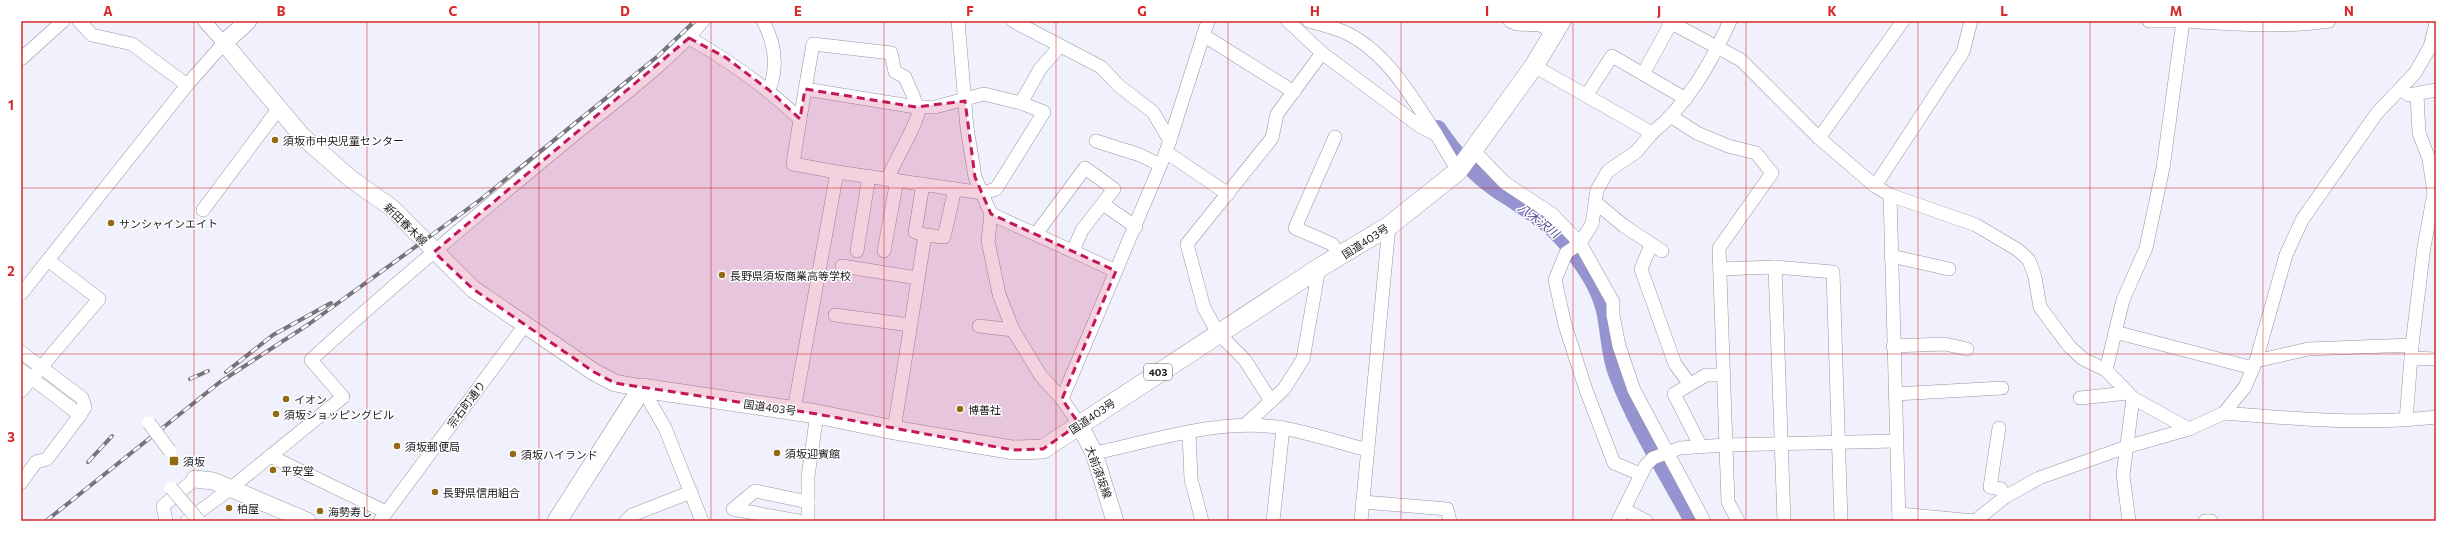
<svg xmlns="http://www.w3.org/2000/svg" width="2457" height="542" font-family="Commissioner,'Noto Sans JP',sans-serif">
  <rect width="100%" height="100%" fill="#f1f1fe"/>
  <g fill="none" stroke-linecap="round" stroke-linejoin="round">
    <path stroke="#9694d0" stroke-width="16" d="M1438 128C1454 152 1474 175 1498 191 1533 214 1553 224 1578 259 1589 274 1600 292 1604 311 1609 332 1608 354 1617 376 1636 426 1666 473 1692 521"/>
    <g stroke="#9595a4" stroke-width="14">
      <g id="minor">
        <polyline points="79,21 92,35 132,44 187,85"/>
        <path d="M763 21C775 43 778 67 769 90"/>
        <polyline points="958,21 967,128 975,177 991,214 988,241 999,294 1013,330 1041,376 1062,399 1079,424"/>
        <polyline points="1013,21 1101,67 1119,86 1153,112 1170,141"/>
        <polyline points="1288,21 1322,53"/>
        <path d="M1309 21C1320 24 1331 27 1342 31 1386 50 1411 96 1436 134"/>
        <polyline points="1510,21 1517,24 1540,25 1556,32"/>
        <polyline points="1668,21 1741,60 1819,138 1875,186 1890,195 1976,225 2018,250 2029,260 2035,277 2040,307 2069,346 2083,359 2106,370 2133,398 2189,429"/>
        <polyline points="2149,21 2174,21"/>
        <path d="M2186 21C2233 24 2282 28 2329 21"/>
        <polyline points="1203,35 1294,92"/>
        <path d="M689 38C730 61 766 87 800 119L793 164 837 172 983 193 996 189 1044 112 1021 103 984 94 935 107H916L805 89"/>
        <polyline points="21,59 63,21"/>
        <path d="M1534 66 1652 133C1688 104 1711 63 1730 21"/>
        <polyline points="1643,74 1671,23"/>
        <polyline points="2400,89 2409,95 2436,90"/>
        <polyline points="1586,96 1612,56 1686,99"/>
        <polyline points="1021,103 1040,69 1060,46"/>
        <polyline points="1672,117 1697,133 1728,146 1756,153 1772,173 1719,248 1728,502 1738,521"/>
        <path d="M800 119 813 44 891 53 895 72 905 77C909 88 917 101 918 112 919 120 892 167 887 179"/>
        <polyline points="1335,137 1295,228 1332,244 1341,257"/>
        <polyline points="1819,138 1903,21"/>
        <polyline points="1096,141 1140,155 1160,165"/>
        <polyline points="1474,151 1505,183 1552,214 1580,243 1592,224 1597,190 1608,171 1636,152 1652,133"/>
        <polyline points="1166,152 1228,194"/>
        <polyline points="1875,186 1963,52 1971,21"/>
        <polyline points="1890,195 1899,521"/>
        <polyline points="1595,202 1624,226 1662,251"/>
        <polyline points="1103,204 1136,227"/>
        <polyline points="203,210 279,108"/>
        <polyline points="991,214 1116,271"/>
        <polyline points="1036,234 1085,168 1114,189 1082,230 1073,251"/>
        <polyline points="925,235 944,237 955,189"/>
        <polyline points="1651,245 1641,269 1675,364 1689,383"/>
        <polyline points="857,251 869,176"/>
        <polyline points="884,251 897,180"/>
        <polyline points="1891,256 1949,269"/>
        <polyline points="842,266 917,278"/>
        <polyline points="1775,267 1784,521"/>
        <polyline points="1720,269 1775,267 1833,272 1841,521"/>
        <polyline points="21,294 187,85 224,43 204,21"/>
        <polyline points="835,315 910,325"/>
        <polyline points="979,326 1013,330"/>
        <polyline points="2115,332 2253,368"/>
        <polyline points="2412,345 2424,247 2434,193 2429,159 2419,133 2417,95"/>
        <polyline points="1893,346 1945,344 1967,349"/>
        <polyline points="21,352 82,398 85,407 80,415 21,370"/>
        <polyline points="2411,358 2436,359"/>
        <polyline points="2256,361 2308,349 2412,345 2406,420"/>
        <polyline points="2106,370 2123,300 2146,248 2163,168 2183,21"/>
        <polyline points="642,388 665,428 702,521"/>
        <polyline points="21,391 99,299 48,260"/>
        <polyline points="1895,394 2002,388"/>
        <polyline points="2080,398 2128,393"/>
        <polyline points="1062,399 1166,152 1208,21"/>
        <polyline points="1271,401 1245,360 1218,333 1204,308 1187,244 1272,138 1277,114 1322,53 1421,127 1436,134 1458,171"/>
        <polyline points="794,410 837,172"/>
        <path d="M2224 413C2294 419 2366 425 2436 417"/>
        <polyline points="1245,425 1284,389 1303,359 1319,268"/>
        <polyline points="1999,428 1990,487 2001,489 2005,497"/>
        <polyline points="894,430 925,235 915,232 923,184"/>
        <polyline points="1189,433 1191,479 1202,521"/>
        <polyline points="1701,447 1674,394 1706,375 1723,375"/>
        <path d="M1094 453C1154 441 1221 417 1283 428 1311 433 1340 443 1368 450"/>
        <polyline points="270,456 386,512"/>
        <polyline points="1640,474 1614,463 1586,390 1565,325 1555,280 1566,253 1580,243 1613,302 1613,315 1619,346 1634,390 1704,521"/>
        <polyline points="21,483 36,462 47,459 80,415"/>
        <polyline points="1363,502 1447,509 1450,521"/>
        <polyline points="1625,510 1646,521"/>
        <polyline points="1899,514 1975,521"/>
        <polyline points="166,521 163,506 195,479"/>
        <path d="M187 521 231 488 343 397 311 360C395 283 482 211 569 139 615 101 665 66 703 21"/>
        <polyline points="380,521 525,325"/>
        <polyline points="626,521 632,515 691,492"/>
        <polyline points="798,521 733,509 755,491 808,502"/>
        <polyline points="808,521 808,476 817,414"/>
        <polyline points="1273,521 1283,428"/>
        <polyline points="1361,521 1389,226"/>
        <polyline points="1618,521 1646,465 1653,458 1680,448 1726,445 1896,441"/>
        <polyline points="1975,521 2005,497 2039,478 2126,447 2189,429 2224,413 2245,387 2256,361 2286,255 2302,220 2377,113 2415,73 2430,47 2436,23"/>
        <polyline points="2129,521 2123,475 2133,398"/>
        <polyline points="2205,521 2211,521"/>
      </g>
    </g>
    <g stroke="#9595a4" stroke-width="18">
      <g id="major">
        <polyline points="248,21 224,43 302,136 351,179 392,208 473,289 594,372 615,383 642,388"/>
        <polyline points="1079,424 1094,453 1115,521"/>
        <polyline points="195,479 213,481 307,521"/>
      </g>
    </g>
    <g stroke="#9595a4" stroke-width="20">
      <polyline id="highway" points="557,521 642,388 817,414 894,430 1013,450 1043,449 1319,268 1389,226 1458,171 1534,66 1561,21"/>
    </g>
    <use href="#minor" stroke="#fff" stroke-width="13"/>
    <use href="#major" stroke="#fff" stroke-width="17"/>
    <use href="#highway" stroke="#fff" stroke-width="19"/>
    <g stroke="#74747d" stroke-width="4">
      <g id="rail">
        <polyline points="226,372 273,335 331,303"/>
        <polyline points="190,379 208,371"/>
        <polyline points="88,462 112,436"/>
        <polyline points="46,521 220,382 309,324 480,200 658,56 695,21"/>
      </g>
    </g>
    <use href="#rail" stroke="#fff" stroke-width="2.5" stroke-dasharray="8" stroke-linecap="butt"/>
    <g stroke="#9595a4" stroke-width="14" stroke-linecap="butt">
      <g id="minor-bridge">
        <polyline points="149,423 170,451"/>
        <polyline points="171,488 199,521"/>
      </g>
    </g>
    <use href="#minor-bridge" stroke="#fff" stroke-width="13"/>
  </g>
  <path fill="#c2185b" fill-opacity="0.2" stroke="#c2185b" stroke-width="3" stroke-dasharray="8 5" stroke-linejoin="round" d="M689 38 725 57 769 90 800 119 805 89 916 107 965 101 975 177 991 214 1116 271 1062 399 1079 424 1043 449 1013 450 817 414 615 383 594 372 473 289 434 252Z"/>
  <path fill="none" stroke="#d62828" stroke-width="1" stroke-opacity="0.55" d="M194 21V521M367 21V521M539 21V521M711 21V521M884 21V521M1056 21V521M1228 21V521M1401 21V521M1573 21V521M1746 21V521M1918 21V521M2090 21V521M2263 21V521M21 188H2436M21 354H2436"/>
  <g fill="#936a14" stroke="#fff" stroke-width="1.5">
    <circle cx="275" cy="140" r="4"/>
    <circle cx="111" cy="223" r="4"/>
    <circle cx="722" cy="275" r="4"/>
    <circle cx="286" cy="399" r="4"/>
    <circle cx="960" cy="409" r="4"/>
    <circle cx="276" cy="414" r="4"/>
    <circle cx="397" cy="446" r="4"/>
    <circle cx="777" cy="453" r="4"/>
    <circle cx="513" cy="454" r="4"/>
    <rect x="169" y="456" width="10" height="10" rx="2"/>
    <circle cx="273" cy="470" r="4"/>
    <circle cx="435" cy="492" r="4"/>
    <circle cx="229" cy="508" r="4"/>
    <circle cx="320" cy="511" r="4"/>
  </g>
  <g text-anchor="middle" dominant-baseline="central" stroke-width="3" stroke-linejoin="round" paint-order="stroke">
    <rect fill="#fff" stroke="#5f5f64" stroke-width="1" x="1144" y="364" width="28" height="16" rx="3"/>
    <g font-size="10" font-weight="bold" fill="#1b1b21">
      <text x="1158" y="372">403</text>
    </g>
    <g font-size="11" fill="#1b1b21" stroke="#fff" text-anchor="start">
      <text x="283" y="140">須坂市中央児童センター</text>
      <text x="119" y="223">サンシャインエイト</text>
      <text x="730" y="275">長野県須坂商業高等学校</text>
      <text x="294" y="399">イオン</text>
      <text x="968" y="409">博善社</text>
      <text x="284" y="414">須坂ショッピングビル</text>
      <text x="405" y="446">須坂郵便局</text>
      <text x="785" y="453">須坂迎賓館</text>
      <text x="521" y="454">須坂ハイランド</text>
      <text x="183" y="461">須坂</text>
      <text x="281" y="470">平安堂</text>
      <text x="443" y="492">長野県信用組合</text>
      <text x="237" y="508">柏屋</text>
      <text x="328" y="511">海勢寿し</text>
    </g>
    <g font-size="11" fill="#1b1b21" stroke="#fff">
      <text transform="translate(406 224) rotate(44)">新田春木線</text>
      <text transform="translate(1365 241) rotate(-33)">国道403号</text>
      <text transform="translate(466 404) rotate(-53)">宗石町通り</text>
      <text transform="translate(770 407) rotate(8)">国道403号</text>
      <text transform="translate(1092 416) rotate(-34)">国道403号</text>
      <text transform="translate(1099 472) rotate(70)">大前須坂線</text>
    </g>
    <g font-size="12" font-style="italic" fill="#4b448d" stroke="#fff">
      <text transform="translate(1539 220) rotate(38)">八木沢川</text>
    </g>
  </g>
  <rect width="2457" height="542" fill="none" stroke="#ffffff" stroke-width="44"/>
  <rect x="22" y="22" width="2413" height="498" fill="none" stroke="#d62828" stroke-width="1.5"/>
  <g font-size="13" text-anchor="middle" font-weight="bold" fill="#d62828">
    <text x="108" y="16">A</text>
    <text x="281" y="16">B</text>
    <text x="453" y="16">C</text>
    <text x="625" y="16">D</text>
    <text x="798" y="16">E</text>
    <text x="970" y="16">F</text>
    <text x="1142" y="16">G</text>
    <text x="1315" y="16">H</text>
    <text x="1487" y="16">I</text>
    <text x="1659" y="16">J</text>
    <text x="1832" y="16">K</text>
    <text x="2004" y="16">L</text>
    <text x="2176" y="16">M</text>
    <text x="2349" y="16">N</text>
    <text x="11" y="110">1</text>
    <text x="11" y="276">2</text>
    <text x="11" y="442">3</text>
  </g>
</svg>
